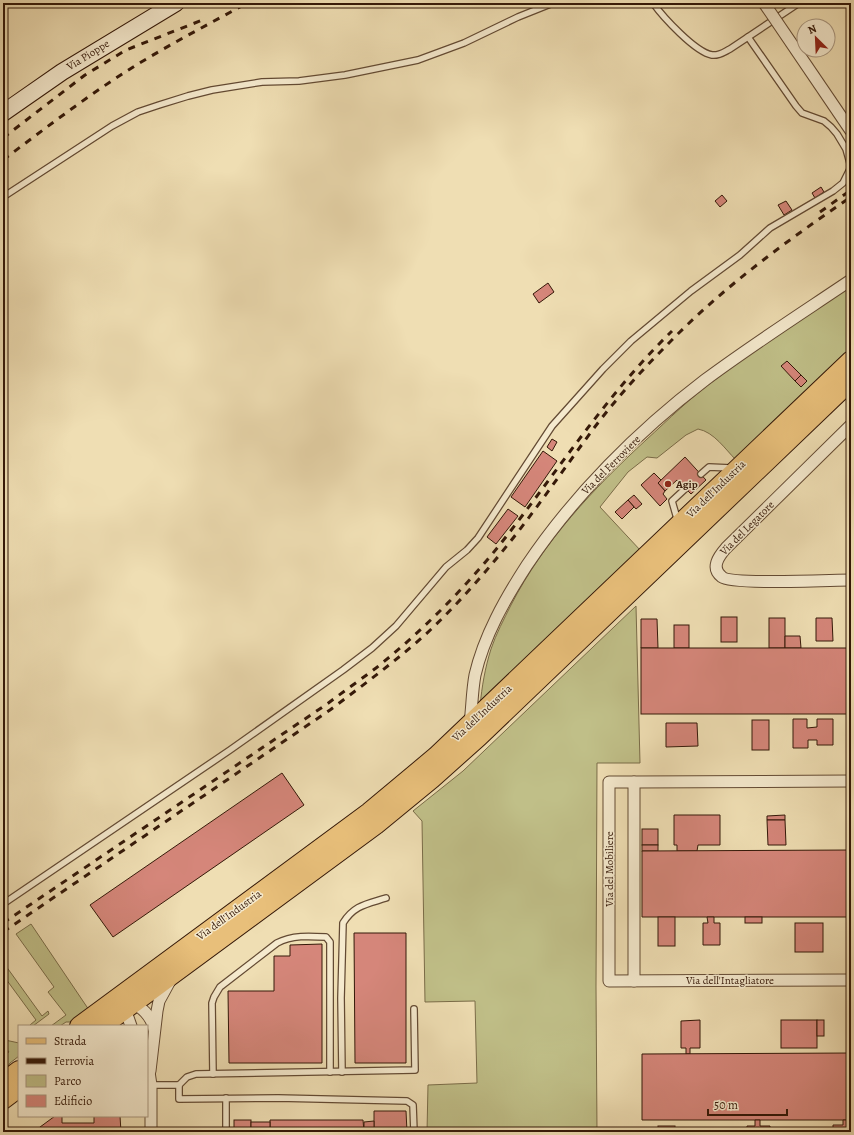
<svg xmlns="http://www.w3.org/2000/svg" width="854" height="1135" font-family="Alegreya,serif">
  <rect width="100%" height="100%" fill="#efdeb3"/>
  <filter id="stains"><feTurbulence type="fractalNoise" baseFrequency=".005" numOctaves="4"/><feColorMatrix values="0 0 0 0 .2 0 0 0 0 .09 0 0 0 0 .02 0 0 0 .5 -.17"/></filter>
  <radialGradient id="worn" r=".72"><stop offset=".6" stop-color="#630" stop-opacity="0"/><stop offset="1" stop-color="#630" stop-opacity=".3"/></radialGradient>
  <g fill="#c0bf88" stroke="#7a6c48">
    <path d="M851 286V351L736 460C725 449 714 432 698 429L686 435 657 458 647 457 628 472 600 507 641 551 480 706C482 686 485 668 491 649 496 634 504 619 511 605 544 541 593 489 646 440 669 419 691 397 716 379 760 346 806 317 851 286Z"/>
    <polygon points="636,606 640,763 597,763 596,986 597,1132 427,1132 428,1085 477,1083 475,1001 425,1002 422,821 413,811 463,771"/>
    <polygon points="31,924 89,1010 72,1022 66,1022 60,1026 51,1026 66,1015 48,992 54,987 16,934"/>
    <polygon points="3,962 42,1016 48,1011 49,1014 33,1026 30,1026 30,1025 36,1020 3,975"/>
    <polygon points="5,1040 19,1043 19,1056 10,1063 3,1073 3,1063 4,1062 3,1056 9,1052 3,1044 3,1041"/>
  </g>
  <g fill="#d5867a" stroke="#341808">
    <polygon points="821,187 824,192 815,198 812,193"/>
    <polygon points="722,195 727,201 720,207 715,201"/>
    <polygon points="786,201 792,210 784,215 778,205"/>
    <polygon points="548,283 554,292 539,303 533,294"/>
    <polygon points="787,361 801,375 795,381 781,366"/>
    <polygon points="801,375 807,381 801,387 795,381"/>
    <polygon points="552,439 557,442 552,451 547,447"/>
    <polygon points="543,451 557,461 525,507 511,497"/>
    <polygon points="685,457 706,480 691,494 677,480 665,491 658,483"/>
    <polygon points="654,473 661,480 658,483 665,491 663,494 667,499 660,506 641,485"/>
    <polygon points="634,495 642,504 636,509 628,500"/>
    <polygon points="628,500 634,507 622,519 615,512"/>
    <polygon points="508,509 518,516 496,544 487,537"/>
    <rect x="721" y="617" width="16" height="25"/>
    <rect x="769" y="618" width="16" height="30"/>
    <polygon points="816,618 832,618 833,641 816,641"/>
    <polygon points="641,619 657,619 658,648 641,648"/>
    <rect x="674" y="625" width="15" height="23"/>
    <polygon points="785,636 800,636 801,648 785,648"/>
    <rect x="641" y="648" width="210" height="66"/>
    <polygon points="793,719 807,719 807,728 817,727 817,719 833,719 833,745 817,745 817,740 808,740 808,748 793,748"/>
    <rect x="752" y="720" width="17" height="30"/>
    <polygon points="666,723 697,723 698,746 666,747"/>
    <polygon points="282,773 304,805 113,937 90,905"/>
    <polygon points="674,815 720,815 720,845 698,845 697,851 677,851 677,845 674,845"/>
    <polygon points="785,815 785,820 767,820 767,816"/>
    <polygon points="767,820 785,820 786,845 768,845"/>
    <rect x="642" y="829" width="16" height="16"/>
    <rect x="642" y="845" width="16" height="6"/>
    <polygon points="851,850 851,917 642,917 642,851"/>
    <rect x="658" y="917" width="17" height="29"/>
    <polygon points="707,917 714,917 714,923 720,923 720,945 703,945 703,923 708,923"/>
    <rect x="745" y="917" width="17" height="6"/>
    <rect x="795" y="923" width="28" height="29"/>
    <polygon points="354,933 406,933 406,1063 355,1063"/>
    <polygon points="322,944 322,1063 229,1063 228,991 274,991 274,956 290,956 290,945"/>
    <polygon points="700,1020 700,1048 690,1048 690,1054 686,1054 686,1048 681,1048 681,1021"/>
    <rect x="781" y="1020" width="36" height="28"/>
    <rect x="817" y="1020" width="7" height="16"/>
    <polygon points="851,1053 851,1120 642,1120 642,1054"/>
    <polygon points="374,1111 406,1111 407,1132 374,1132"/>
    <polygon points="55,1116 62,1116 62,1123 94,1123 94,1116 120,1116 121,1132 36,1132 36,1130"/>
    <rect x="234" y="1120" width="17" height="12"/>
    <polygon points="270,1120 363,1120 364,1132 270,1132"/>
    <polygon points="755,1120 760,1120 760,1126 770,1126 770,1132 747,1132 747,1126 755,1126"/>
    <polygon points="843,1120 849,1120 849,1125 851,1125 851,1132 833,1132 833,1125 843,1125"/>
    <polygon points="374,1121 374,1132 364,1132 364,1122"/>
    <rect x="251" y="1122" width="19" height="9"/>
    <rect x="658" y="1126" width="17" height="6"/>
  </g>
  <g fill="none" stroke-linecap="round" stroke-linejoin="round">
    <g stroke="#634a33" stroke-width="8">
      <g id="lane">
        <path d="M653 3C663 17 695 52 712 55 719 56 724 52 730 49L799 3"/>
        <polyline points="3,197 112,126 138,112 159,105 188,96 212,90 262,82 299,81 345,75 418,60 464,43 518,17 553,3"/>
        <polyline points="701,474 709,467 731,468"/>
        <polyline points="678,522 672,501 685,489"/>
        <polyline points="3,904 230,750 343,670 372,648 396,626 446,567 467,550 478,538 552,426 603,369 631,341 691,291 740,255 770,228 833,191 843,183 851,167 846,149 837,134 831,127 824,121 802,113 796,106 748,37"/>
        <path d="M342 1072 341 998 343 923C354 905 367 904 386 898"/>
        <path d="M213 1074 212 1003 214 997 220 987 277 943C292 935 309 936 326 937L330 942V1072"/>
        <polyline points="151,1085 179,1085"/>
        <polyline points="226,1132 226,1098"/>
        <polyline points="414,1132 413,1105 407,1101 278,1098 179,1099 179,1085 187,1077 196,1074 415,1070 414,1009"/>
      </g>
    </g>
    <g stroke="#634a33" stroke-width="13">
      <g id="street">
        <path d="M851 425 726 548C719 556 710 568 722 577 732 585 831 580 851 580"/>
        <path d="M470 723C472 708 472 691 475 675 484 636 505 599 527 565 574 495 638 431 705 380 752 345 802 313 851 280"/>
        <polyline points="634,782 609,782 609,981 851,980"/>
        <polyline points="634,981 634,782 851,781"/>
        <path d="M130 1001C142 1008 151 1015 154 1029"/>
        <polyline points="124,1006 131,1026"/>
        <polyline points="148,1065 151,1085 151,1132"/>
        <polyline points="150,1071 157,1011 159,1001 171,979"/>
      </g>
    </g>
    <g stroke="#341808" stroke-width="18">
      <polyline id="secondary" points="3,113 62,72 176,3"/>
    </g>
    <g stroke="#341808" stroke-width="20">
      <g id="primary">
        <polyline points="79,1026 369,812 436,756 851,360"/>
        <polyline points="103,1026 376,825 432,779 479,737 851,381"/>
        <polyline points="3,1082 19,1070"/>
        <polyline points="3,1100 19,1088"/>
      </g>
    </g>
    <use href="#lane" stroke="#f5eace" stroke-width="5.5"/>
    <use href="#street" stroke="#f5eace" stroke-width="11"/>
    <use href="#secondary" stroke="#f5eace" stroke-width="16"/>
    <use href="#primary" stroke="#e8bf7a" stroke-width="18"/>
    <g stroke="#341808" stroke-width="3" stroke-dasharray="7 7" stroke-linecap="butt">
      <polyline points="3,138 85,75 126,50 205,19"/>
      <path d="M3 160C47 127 91 93 138 64 174 42 211 23 247 3"/>
      <polyline points="820,212 851,190"/>
      <path d="M3 923 327 704C343 692 360 680 376 668 420 633 462 591 498 547 556 474 605 396 672 331"/>
      <path d="M3 932 330 710C363 685 396 661 426 634 453 609 478 581 501 553 534 513 563 470 594 428 616 399 641 371 667 345 722 288 785 242 851 197"/>
    </g>
    <g stroke="#634a33" stroke-width="13" stroke-linecap="butt">
      <polyline id="street-bridge" points="764,3 851,131"/>
    </g>
    <use href="#street-bridge" stroke="#f5eace" stroke-width="11"/>
  </g>
  <circle fill="#8f2418" stroke="#f5eace" stroke-width="1.5" cx="668" cy="484" r="4"/>
  <g text-anchor="middle" dominant-baseline="central" stroke-width="3" stroke-linejoin="round" paint-order="stroke">
    <g font-size="11" fill="#341808" stroke="#f5eace">
      <text transform="translate(88 55) rotate(-32)">Via Pioppe</text>
      <text transform="translate(611 465) rotate(-45)">Via del Ferroviere</text>
      <text transform="translate(716 489) rotate(-44)">Via dell'Industria</text>
      <text transform="translate(747 528) rotate(-45)">Via del Legatore</text>
      <text transform="translate(482 713) rotate(-43)">Via dell'Industria</text>
      <text transform="translate(609 869) rotate(-90)">Via del Mobiliere</text>
      <text transform="translate(229 915) rotate(-36)">Via dell'Industria</text>
      <text x="730" y="980">Via dell'Intagliatore</text>
    </g>
    <g font-size="11" font-weight="bold" fill="#341808" stroke="#f5eace" text-anchor="start">
      <text x="676" y="484">Agip</text>
    </g>
  </g>
  <rect width="854" height="1135" fill="none" stroke="#efdeb3" stroke-width="16"/>
  <rect x="4" y="4" width="846" height="1127" fill="none" stroke="#341808" stroke-width="2"/>
  <rect x="8" y="8" width="838" height="1119" fill="none" stroke="#341808"/>
  <rect x="18" y="1025" width="130" height="92" fill="#f5eace" stroke="#a8967f"/>
  <rect x="26" y="1038" width="20" height="6" fill="#e8bf7a" stroke="#a8967f"/>
  <text x="54" y="1045" font-size="12" fill="#341808">Strada</text>
  <rect x="26" y="1058" width="20" height="6" fill="#341808" stroke="#a8967f"/>
  <text x="54" y="1065" font-size="12" fill="#341808">Ferrovia</text>
  <rect x="26" y="1075" width="20" height="12" fill="#c0bf88" stroke="#a8967f"/>
  <text x="54" y="1085" font-size="12" fill="#341808">Parco</text>
  <rect x="26" y="1095" width="20" height="12" fill="#d5867a" stroke="#a8967f"/>
  <text x="54" y="1105" font-size="12" fill="#341808">Edificio</text>
  <g transform="translate(816 38) rotate(336)"><circle r="19" fill="#f5eace" stroke="#a8967f"/>
  <path d="M0-3L7 15L0 10L-7 15Z" fill="#8f2418"/>
  <text y="-6" font-size="11" font-weight="bold" text-anchor="middle" fill="#341808">N</text>
  </g>
  <path d="M708 1109v6h79v-6" fill="none" stroke="#341808" stroke-width="2"/>
  <text x="714" y="1109" font-size="12" fill="#341808" stroke="#f5eace" stroke-width="3" paint-order="stroke">50 m</text>
  <rect width="100%" height="100%" filter="url(#stains)"/>
  <rect width="100%" height="100%" fill="url(#worn)"/>
</svg>
